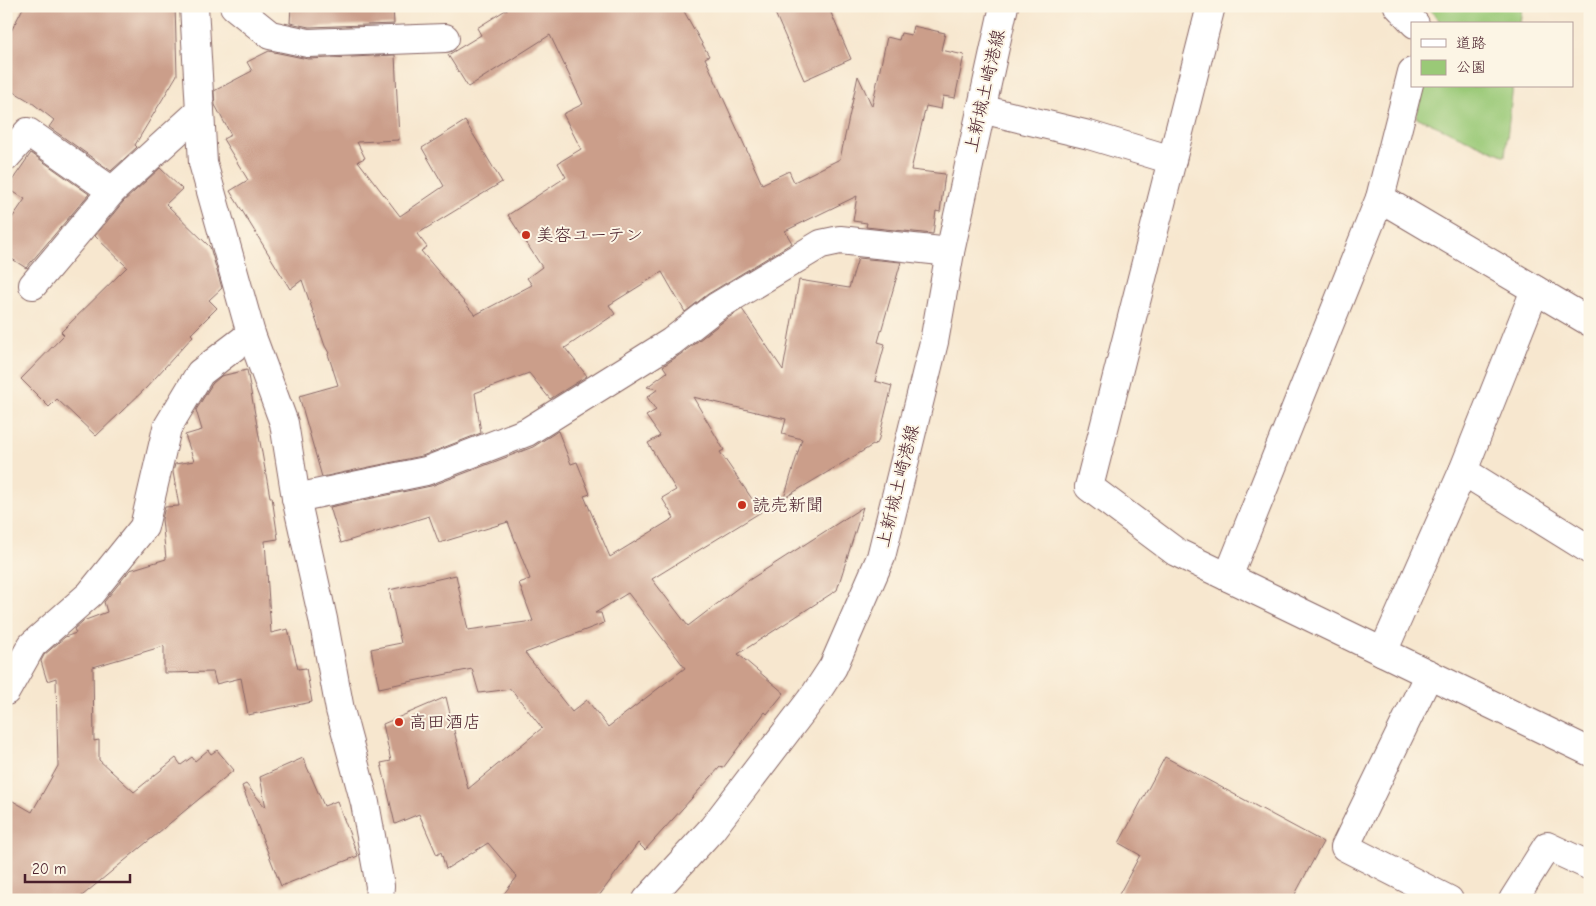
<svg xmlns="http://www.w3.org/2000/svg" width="1596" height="906" font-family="'Comic Neue','Klee One',sans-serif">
  <rect width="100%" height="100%" fill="#fcf5e5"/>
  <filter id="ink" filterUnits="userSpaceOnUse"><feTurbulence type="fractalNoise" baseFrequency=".02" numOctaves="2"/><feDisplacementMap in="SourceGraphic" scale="10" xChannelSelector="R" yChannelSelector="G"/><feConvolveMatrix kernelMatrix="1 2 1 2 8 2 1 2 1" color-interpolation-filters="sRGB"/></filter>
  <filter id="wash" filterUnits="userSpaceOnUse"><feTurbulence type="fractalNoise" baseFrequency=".0096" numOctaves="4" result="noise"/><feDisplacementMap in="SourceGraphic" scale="20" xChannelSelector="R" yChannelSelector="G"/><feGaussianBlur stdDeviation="1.12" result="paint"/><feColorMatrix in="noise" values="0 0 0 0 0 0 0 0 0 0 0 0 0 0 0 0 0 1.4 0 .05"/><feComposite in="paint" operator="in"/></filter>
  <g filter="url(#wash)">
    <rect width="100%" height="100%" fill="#f7e7cf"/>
    <g fill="#9ac977" stroke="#727451">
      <polygon points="1426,6 1522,6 1520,24 1438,24 1439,20"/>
      <polygon points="1424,86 1513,86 1505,156 1416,117"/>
    </g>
    <g id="blocks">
      <g fill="#cb9e8a" fill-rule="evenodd">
        <polygon points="24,6 175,6 177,75 135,145 137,147 111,171 49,127 54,120 31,102 6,87 6,41"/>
        <polygon points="291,6 393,6 394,24 309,27 290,23"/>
        <polygon points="512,6 681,6 709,56 705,58 762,184 789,171 794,182 840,159 858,76 872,106 887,37 899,40 901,33 911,35 913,26 945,33 941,50 964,55 955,98 943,96 941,109 926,106 911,170 945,174 940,212 936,211 933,234 866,227 867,223 853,221 857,196 785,231 792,243 708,294 685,312 662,272 609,305 615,314 565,348 587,376 550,399 529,373 475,393 481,433 422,456 322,477 299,396 338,385 328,354 329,353 325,346 302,280 290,289 230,191 248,180 223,139 231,135 215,105 214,91 252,71 247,62 269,51 308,59 395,55 399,140 357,142 365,158 358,161 400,216 444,186 422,148 465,121 502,182 417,234 427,247 421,251 475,315 532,285 527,278 542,267 508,215 566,177 558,163 581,149 563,114 583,104 550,35 468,87 448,55 481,35 477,28"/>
        <polygon points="772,6 828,6 851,59 804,80"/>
        <polygon points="31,153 89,194 26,268 6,255 6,227 25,199 7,188"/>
        <polygon points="160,168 182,189 166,204 210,247 222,288 209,300 217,308 191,334 193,336 146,388 96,436 57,399 49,407 21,379 64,335 61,332 127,267 95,236 123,202"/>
        <path d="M858 258 901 262 878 342 885 344 875 381 892 386 878 442 784 498 802 439 782 434 786 419 693 397 724 450 720 452 761 512 652 579 688 626 743 584 863 507 837 590 738 654 784 693 767 714 765 712 723 768 720 767 645 850 638 843 596 900H499L517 877 488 843 446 869 441 852 437 855 419 814 395 824 381 763 391 761 383 724 446 697 468 789 542 728 511 689 479 693 472 669 379 688 371 649 401 643 389 590 456 575 468 630 533 621 519 583 530 579 508 522 439 543 429 516 341 543 330 507 431 486 533 447 558 431 571 464 577 462 590 494 584 496 610 557 674 518 662 498 676 490 648 443 660 436 646 416 656 410 647 397 658 389 647 387 667 372 663 366 681 354 725 320 742 309 783 370 799 280 849 288ZM628 593 685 668 608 727 587 700 572 712 525 653 604 623 601 613H595Z"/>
        <polygon points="247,370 270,497 272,497 278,539 265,541 271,633 288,629 298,669 306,668 312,702 248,715 241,678 216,684 213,672 164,673 164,646 93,667 94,741 99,740 99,760 134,792 176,758 181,765 192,757 195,761 208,750 211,754 217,750 234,770 77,900 6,900 6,797 32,812 58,766 56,678 47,681 41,661 44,655 65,637 76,633 74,629 83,621 107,612 104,602 130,570 166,559 162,519 165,507 179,506 173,472 175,464 194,461 185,435 202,430 196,410 212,384 221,376"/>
        <polygon points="1165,757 1323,842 1292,900 1116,900 1140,855 1119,843"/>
        <polygon points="303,758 324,806 337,801 358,856 281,886 242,786 246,784 266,808 260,777"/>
      </g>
    </g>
  </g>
  <g filter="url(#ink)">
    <use href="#blocks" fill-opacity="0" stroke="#876564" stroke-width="1"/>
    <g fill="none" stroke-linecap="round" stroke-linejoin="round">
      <g stroke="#876564" stroke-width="30">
        <g id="street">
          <polyline points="194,6 203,163 251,334 284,423 296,498 323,619 340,710 365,803 380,886 379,900"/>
          <polyline points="234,6 270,35 308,43 445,38"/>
          <polyline points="1211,6 1089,487 1176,552 1590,752"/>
          <polyline points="1398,6 1415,24"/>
          <polyline points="1412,72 1380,198 1590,322"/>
          <polyline points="6,157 28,132 112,191"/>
          <polyline points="33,285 112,191 200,111"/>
          <polyline points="1535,290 1463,471 1590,550"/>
          <polyline points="296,498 426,471 527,432 671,342 716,307 821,244 840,240 950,252"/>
          <polyline points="1228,577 1380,198"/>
          <polyline points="1383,652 1463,471"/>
          <polyline points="1429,674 1345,847 1449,900"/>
          <polyline points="6,691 32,645 90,594 144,527 167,428 200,373 251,334"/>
          <polyline points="1513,900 1547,846 1590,866"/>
        </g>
      </g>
      <g stroke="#876564" stroke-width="30">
        <g id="secondary">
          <polyline points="981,109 1089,135 1172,160"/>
          <polyline points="647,900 712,829 816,693 833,667 881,557 934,342 950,252 1004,6"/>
        </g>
      </g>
      <use href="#street" stroke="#fff" stroke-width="28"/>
      <use href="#secondary" stroke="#fff" stroke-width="28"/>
    </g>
  </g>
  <g fill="#c8321e" stroke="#fcf5e5" stroke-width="2">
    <circle cx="526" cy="235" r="5"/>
    <circle cx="742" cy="505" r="5"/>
    <circle cx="399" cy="722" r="5"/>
  </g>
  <g text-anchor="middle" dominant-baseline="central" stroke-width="4" stroke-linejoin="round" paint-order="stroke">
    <g font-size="18" fill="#4a1f2b" stroke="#fcf5e5">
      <text transform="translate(985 91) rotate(-77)">上新城土崎港線</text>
      <text transform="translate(898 486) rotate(-76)">上新城土崎港線</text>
    </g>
    <g font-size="18" fill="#4a1f2b" stroke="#fcf5e5" text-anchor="start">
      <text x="536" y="235">美容ユーテン</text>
      <text x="752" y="505">読売新聞</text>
      <text x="409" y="722">高田酒店</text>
    </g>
  </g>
  <rect width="1596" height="906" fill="none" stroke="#fcf5e5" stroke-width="25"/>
  <rect x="1411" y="22" width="162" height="65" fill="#fcf5e5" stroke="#b59f9b"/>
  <rect x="1421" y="39" width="25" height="8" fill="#ffffff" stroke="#b59f9b"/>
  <text x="1456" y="48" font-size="15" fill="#4a1f2b">道路</text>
  <rect x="1421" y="60" width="25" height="15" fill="#9ac977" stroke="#b59f9b"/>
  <text x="1456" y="72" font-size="15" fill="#4a1f2b">公園</text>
  <path d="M25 874v8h105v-8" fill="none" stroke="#4a1f2b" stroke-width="2.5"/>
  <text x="32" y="874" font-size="15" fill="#4a1f2b" stroke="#fcf5e5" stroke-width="4" paint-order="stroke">20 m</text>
</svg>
